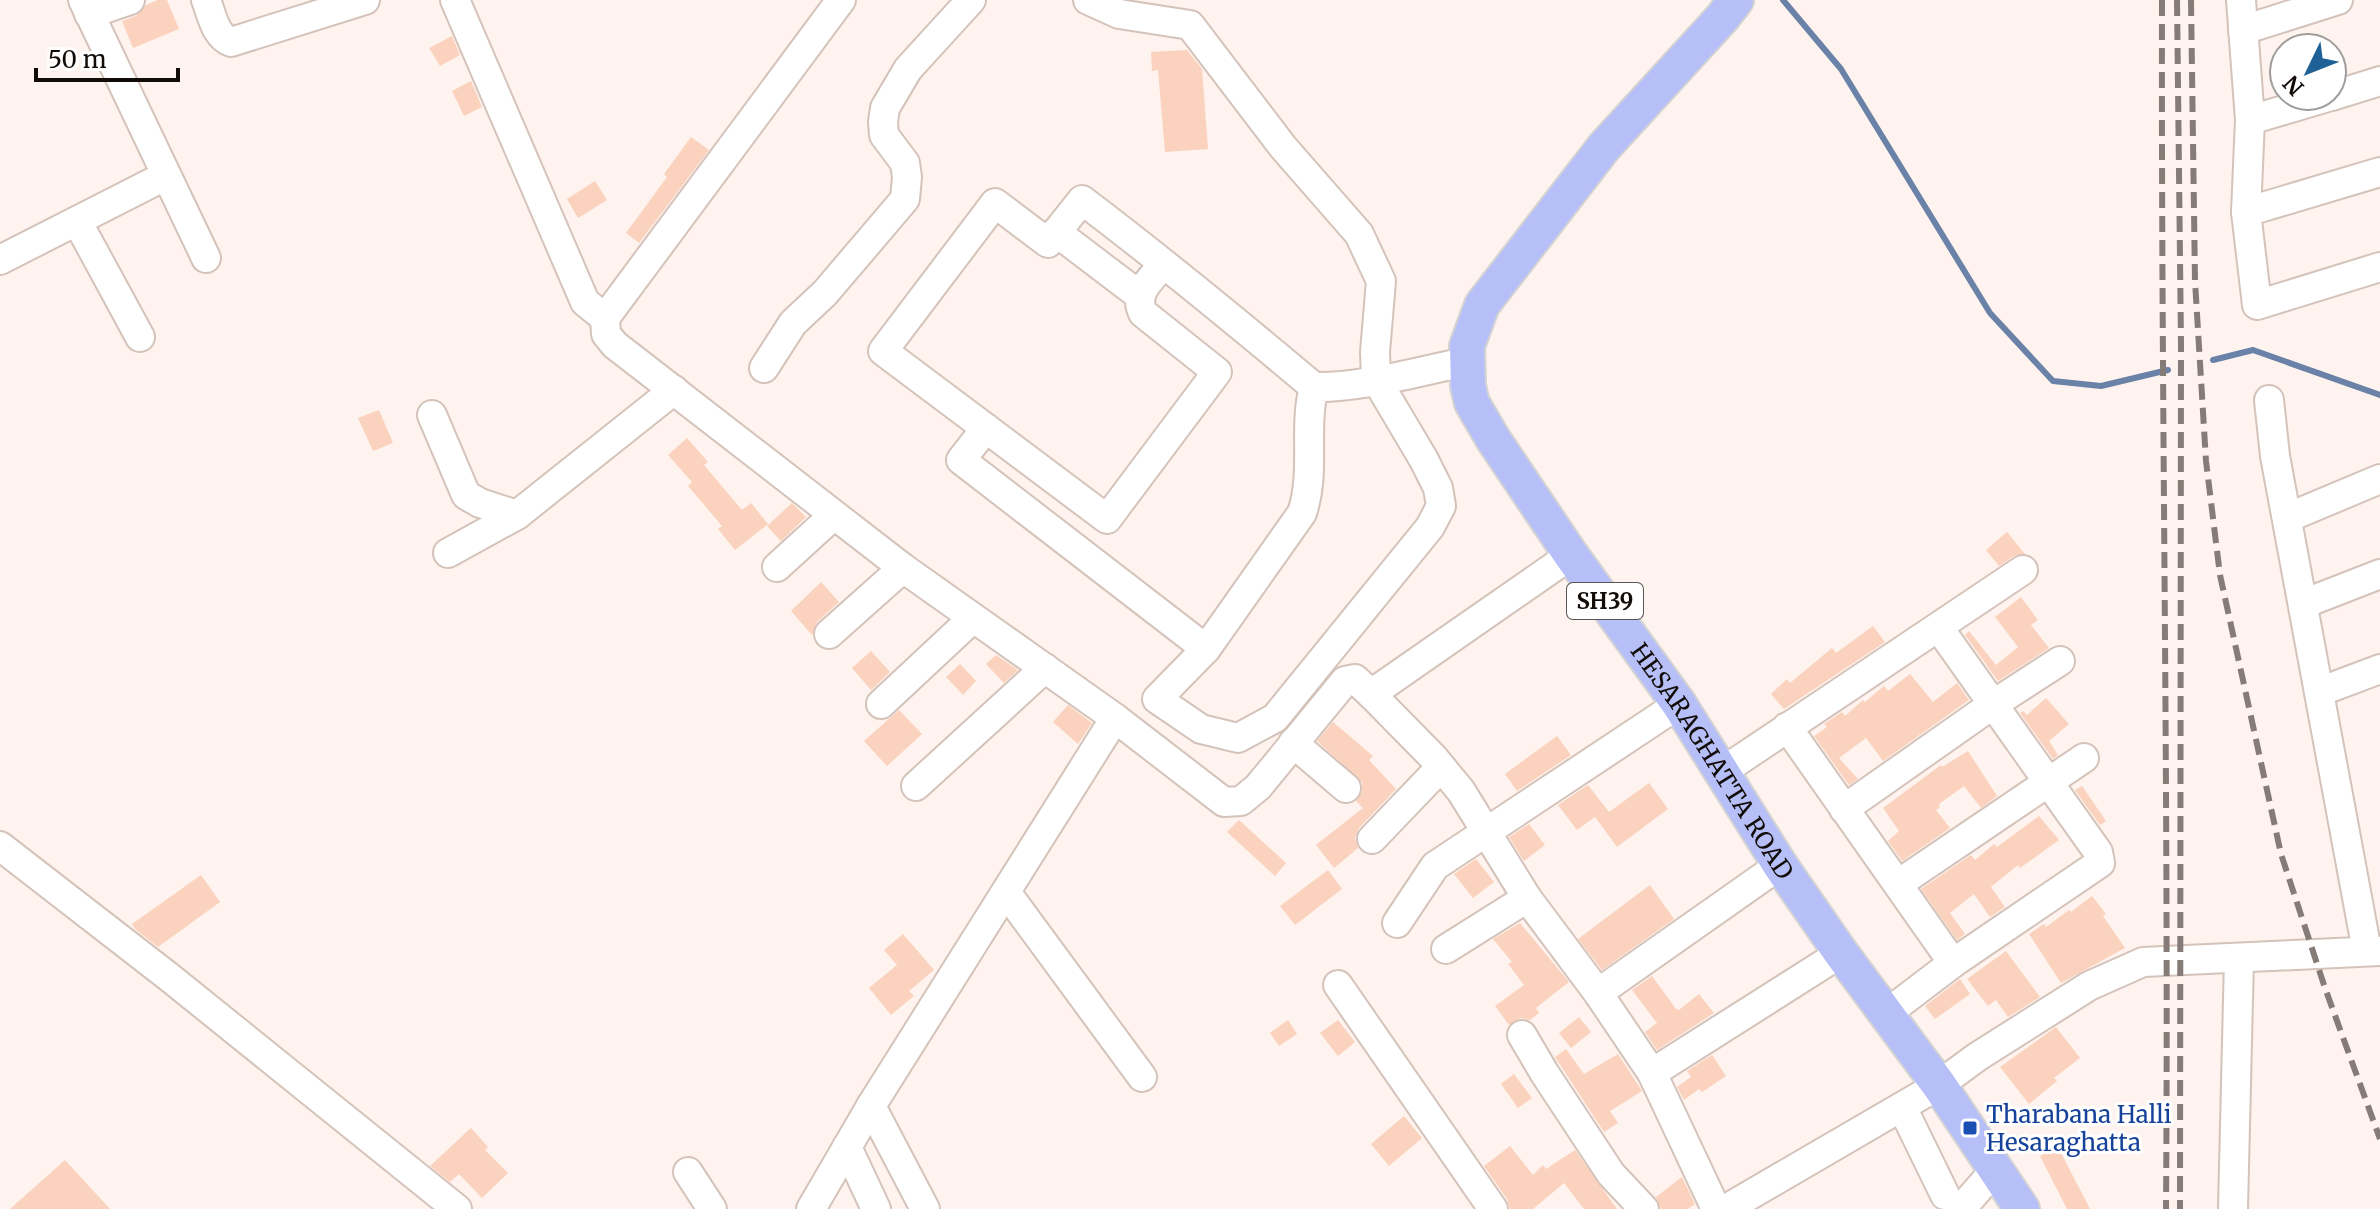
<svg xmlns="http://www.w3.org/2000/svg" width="2380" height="1209" font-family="Merriweather,serif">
  <rect width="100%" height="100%" fill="#fef3ee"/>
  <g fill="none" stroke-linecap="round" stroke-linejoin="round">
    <g stroke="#6a82a8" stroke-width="6">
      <polyline points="1783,0 1841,69 1990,313 2053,381 2101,386 2168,370"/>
      <polyline points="2213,360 2253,350 2380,395"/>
    </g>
  </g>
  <g fill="#fbd2bd">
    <polygon points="158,0 167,0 179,29 133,48 122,21 136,16 146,5"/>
    <polygon points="452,36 460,55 440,66 429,48"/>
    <polygon points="1187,50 1202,69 1208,149 1165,152 1158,70 1152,71 1151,52"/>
    <polygon points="471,81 482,107 464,116 452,91"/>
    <polygon points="691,137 709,150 639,243 626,233 667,177 664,174"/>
    <polygon points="595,181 607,200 578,218 567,199"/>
    <polygon points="379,410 393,443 373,451 358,418"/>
    <polygon points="687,438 708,462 704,465 742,510 751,503 768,524 735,550 718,529 722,526 688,486 692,482 668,455"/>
    <polygon points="792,503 806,517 781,541 767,526"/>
    <polygon points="2007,532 2025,554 2014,556 1999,566 1986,550"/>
    <polygon points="821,582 839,602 817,622 812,635 791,611"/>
    <polygon points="2021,597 2038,620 2031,625 2049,648 1998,681 1965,635 1969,631 1996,665 2018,647 1995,617"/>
    <polygon points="1873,626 1885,642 1784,709 1771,694 1787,679 1790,683 1832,648 1836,653"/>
    <polygon points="871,651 890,672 871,690 852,668"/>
    <polygon points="996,655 1018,670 1004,683 986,664"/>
    <polygon points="960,664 976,681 963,695 946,677"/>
    <polygon points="1910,674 1933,702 1957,683 1969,700 1883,761 1866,738 1839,758 1858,779 1849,785 1814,736 1827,727 1824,724 1842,712 1845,716 1863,700 1865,702 1884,686 1888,691"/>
    <polygon points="2046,698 2069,724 2049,741 2058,755 2053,759 2020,713 2023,711 2027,715"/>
    <polygon points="1068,705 1092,723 1078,744 1053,722"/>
    <polygon points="899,710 922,734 887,766 864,741"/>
    <polygon points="1333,722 1373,756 1369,760 1396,789 1359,828 1355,838 1358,848 1334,868 1316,845 1363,808 1356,801 1362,792 1362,782 1317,741"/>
    <polygon points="1557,736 1571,755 1517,791 1505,774"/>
    <polygon points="1968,751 1997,796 1981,808 1964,786 1939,804 1940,807 1936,810 1950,828 1902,861 1888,841 1899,831 1883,808 1941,765 1942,767"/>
    <polygon points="1649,783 1668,809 1617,847 1595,817 1577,830 1558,805 1588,785 1609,812"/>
    <polygon points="2082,786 2106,821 2100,825 2075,790"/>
    <polygon points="2039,816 2059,840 2020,868 2018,865 1991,887 2005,907 1990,917 1974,894 1950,913 1965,934 1957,940 1921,889 1971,855 1975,860 1994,844 1997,847"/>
    <polygon points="1239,820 1286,863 1275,876 1227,832"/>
    <polygon points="1529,824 1545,845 1524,861 1509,837"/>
    <polygon points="1476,859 1494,882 1473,898 1454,874"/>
    <polygon points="1328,870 1342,889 1295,925 1280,906"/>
    <polygon points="201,875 220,902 158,947 135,929 132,924"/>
    <polygon points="1650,885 1674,919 1602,970 1578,939"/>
    <polygon points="2092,896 2106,914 2103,916 2125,948 2061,983 2029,934 2044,924 2046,927 2069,910 2071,912"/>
    <polygon points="1520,923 1569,982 1536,1008 1539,1013 1530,1020 1521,1018 1509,1025 1495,1006 1524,985 1508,964 1512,962 1493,939"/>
    <polygon points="903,934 934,970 909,991 914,996 891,1015 869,988 897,965 884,950"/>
    <polygon points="2006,951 2040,997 2008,1017 1996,1000 1988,1006 1967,979"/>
    <polygon points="1652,976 1676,1009 1679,1010 1699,994 1714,1013 1657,1050 1645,1032 1657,1023 1632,990"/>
    <polygon points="1960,979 1970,994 1935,1019 1925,1006"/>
    <polygon points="1579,1017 1591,1032 1571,1048 1559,1033"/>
    <polygon points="1288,1020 1297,1034 1279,1046 1270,1033"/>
    <polygon points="1338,1020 1355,1042 1338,1056 1320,1033"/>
    <polygon points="2056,1027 2080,1058 2054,1078 2057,1081 2029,1104 2000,1067"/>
    <polygon points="1566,1049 1584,1074 1618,1054 1642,1091 1610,1111 1618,1123 1604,1132 1555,1057"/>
    <polygon points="1712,1055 1726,1076 1702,1092 1699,1089 1684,1100 1677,1087 1691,1077 1687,1071"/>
    <polygon points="1514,1074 1532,1098 1518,1108 1501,1084"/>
    <polygon points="1404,1116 1422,1138 1389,1166 1371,1144"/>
    <polygon points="471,1128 488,1147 485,1150 508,1173 482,1198 459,1174 450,1182 430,1166"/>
    <polygon points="1510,1146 1533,1175 1543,1165 1546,1169 1575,1150 1617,1209 1584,1209 1564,1183 1533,1209 1510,1209 1507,1199 1484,1166"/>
    <polygon points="2058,1147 2090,1209 2067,1209 2040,1156"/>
    <polygon points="65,1160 110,1209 10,1209"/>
    <polygon points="1682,1177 1695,1204 1688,1209 1661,1209 1656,1197"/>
  </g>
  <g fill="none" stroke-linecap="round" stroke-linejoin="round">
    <g stroke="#d4c3ba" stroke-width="32">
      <g id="minor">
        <polyline points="83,0 206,258"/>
        <path d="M206 0C212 15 215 36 231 42L365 0"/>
        <polyline points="455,0 585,302 605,318"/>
        <polyline points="841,0 605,318 606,334 615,345 903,568 1115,718 1224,802 1241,801 1258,787 1345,681 1355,679 1371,694 1571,555"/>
        <path d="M1088 0 1119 14 1190 25 1283 147 1359 234 1381 281 1375 352 1376 379 1424 460 1438 488 1441 506 1430 527 1275 718 1238 738 1201 729 1157 699 1206 649 1302 513C1316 472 1303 428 1314 387 1363 388 1418 371 1466 362"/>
        <polyline points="2241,0 2250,120 2246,212 2257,305 2380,267"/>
        <polyline points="89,14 130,0"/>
        <polyline points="2243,30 2338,0"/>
        <polyline points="2332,96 2380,81"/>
        <polyline points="2250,120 2331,96"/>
        <polyline points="2246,212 2380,172"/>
        <polyline points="77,221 140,337"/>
        <polyline points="1056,232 1139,295"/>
        <polyline points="0,260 165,176"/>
        <path d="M1164 264C1151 279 1133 293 1143 313L1217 372 1107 519 883 351 995 203 1048 243 1082 200C1161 260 1238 323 1314 387"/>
        <polyline points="764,368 793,323 825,293 905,199 907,177 905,163 884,135 883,122 885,108 908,69 971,0"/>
        <polyline points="2269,400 2275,456 2367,951"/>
        <polyline points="432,415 466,495 480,503 517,515"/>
        <polyline points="986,428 961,460 1206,649"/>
        <polyline points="2287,518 2380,479"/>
        <polyline points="448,553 517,515 674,390"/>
        <polyline points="777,567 834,515"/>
        <polyline points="2303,604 2380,574"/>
        <polyline points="829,634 903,568"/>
        <polyline points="2319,692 2380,669"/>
        <polyline points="1371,694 1433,757 1461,791 1527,898 1598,993 1652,1073 1716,1209"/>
        <polyline points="881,704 972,619"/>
        <polyline points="1787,727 1953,963"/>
        <polyline points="1293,743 1346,788"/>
        <polyline points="1723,771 2023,570"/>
        <polyline points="916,786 1045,668"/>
        <polyline points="1844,809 1992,705 2060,661"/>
        <polyline points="1372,839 1441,767"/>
        <polyline points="0,846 169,977 457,1209"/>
        <polyline points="1898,884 2084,758"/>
        <polyline points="1006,892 1142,1077"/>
        <polyline points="1397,923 1435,866 1679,704"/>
        <polyline points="1446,949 1527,898"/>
        <polyline points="1338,985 1493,1209"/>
        <polyline points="1598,993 1780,865"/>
        <polyline points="1886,1014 1953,963 2100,863 2098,852 1939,628"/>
        <polyline points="1522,1035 1545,1074 1611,1174 1644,1209"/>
        <polyline points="1652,1073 1841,953"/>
        <polyline points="871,1106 925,1209"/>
        <polyline points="1902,1107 1945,1195"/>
        <polyline points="847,1147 876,1209"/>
        <polyline points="688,1172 712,1209"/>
        <polyline points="811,1209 871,1106 1115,718"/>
        <polyline points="1726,1209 1939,1085 1977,1057 2089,986 2143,962 2380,951"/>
        <polyline points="1961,1209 1995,1170"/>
        <polyline points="2233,1209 2239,958"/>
      </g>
    </g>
    <g stroke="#d4d3d3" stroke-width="38">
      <g id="major">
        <path id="s1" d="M1736 0 1722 18 1604 147 1482 305 1467 346 1468 386 1472 403 1493 439 1571 555 1679 704 1780 865 1841 953 1939 1085 2022 1209"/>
      </g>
    </g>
    <use href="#minor" stroke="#fff" stroke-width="28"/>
    <use href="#major" stroke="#b7bff8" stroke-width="34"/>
    <g stroke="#857c78" stroke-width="6" stroke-dasharray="16 8" stroke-linecap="butt">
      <path d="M2162 0C2161 403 2169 806 2166 1209"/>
      <polyline points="2177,0 2181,344 2180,1209"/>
      <polyline points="2191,0 2195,281 2206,461 2220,575 2281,854 2325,988 2380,1139"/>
    </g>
  </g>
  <rect fill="#1a4fb4" stroke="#fff" stroke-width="3" x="1962" y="1120" width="16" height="16" rx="4"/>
  <g text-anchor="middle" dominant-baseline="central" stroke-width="6" stroke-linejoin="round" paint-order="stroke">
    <rect fill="#fff" stroke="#595553" stroke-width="2" x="1567" y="583" width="76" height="36" rx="6"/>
    <g font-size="22" font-weight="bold" fill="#120c09">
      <text x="1605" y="601">SH39</text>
    </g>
    <g font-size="24" fill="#120c09" stroke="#fff">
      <text stroke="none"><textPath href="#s1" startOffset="930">HESARAGHATTA ROAD</textPath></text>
    </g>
    <g font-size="24" fill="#164399" stroke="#fff" text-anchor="start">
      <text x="1986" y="1114">Tharabana Halli<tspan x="1986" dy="28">Hesaraghatta</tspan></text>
    </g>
  </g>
  <g transform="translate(2308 72) rotate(227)"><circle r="38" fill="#ffffff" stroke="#a09e9d" stroke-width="2"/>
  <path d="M0-6L14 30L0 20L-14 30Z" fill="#1f6197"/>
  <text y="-12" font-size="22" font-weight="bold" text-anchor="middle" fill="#120c09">N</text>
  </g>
  <path d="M36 68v12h142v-12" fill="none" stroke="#120c09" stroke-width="4"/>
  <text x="48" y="68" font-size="24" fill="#120c09" stroke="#ffffff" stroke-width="6" paint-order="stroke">50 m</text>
</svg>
